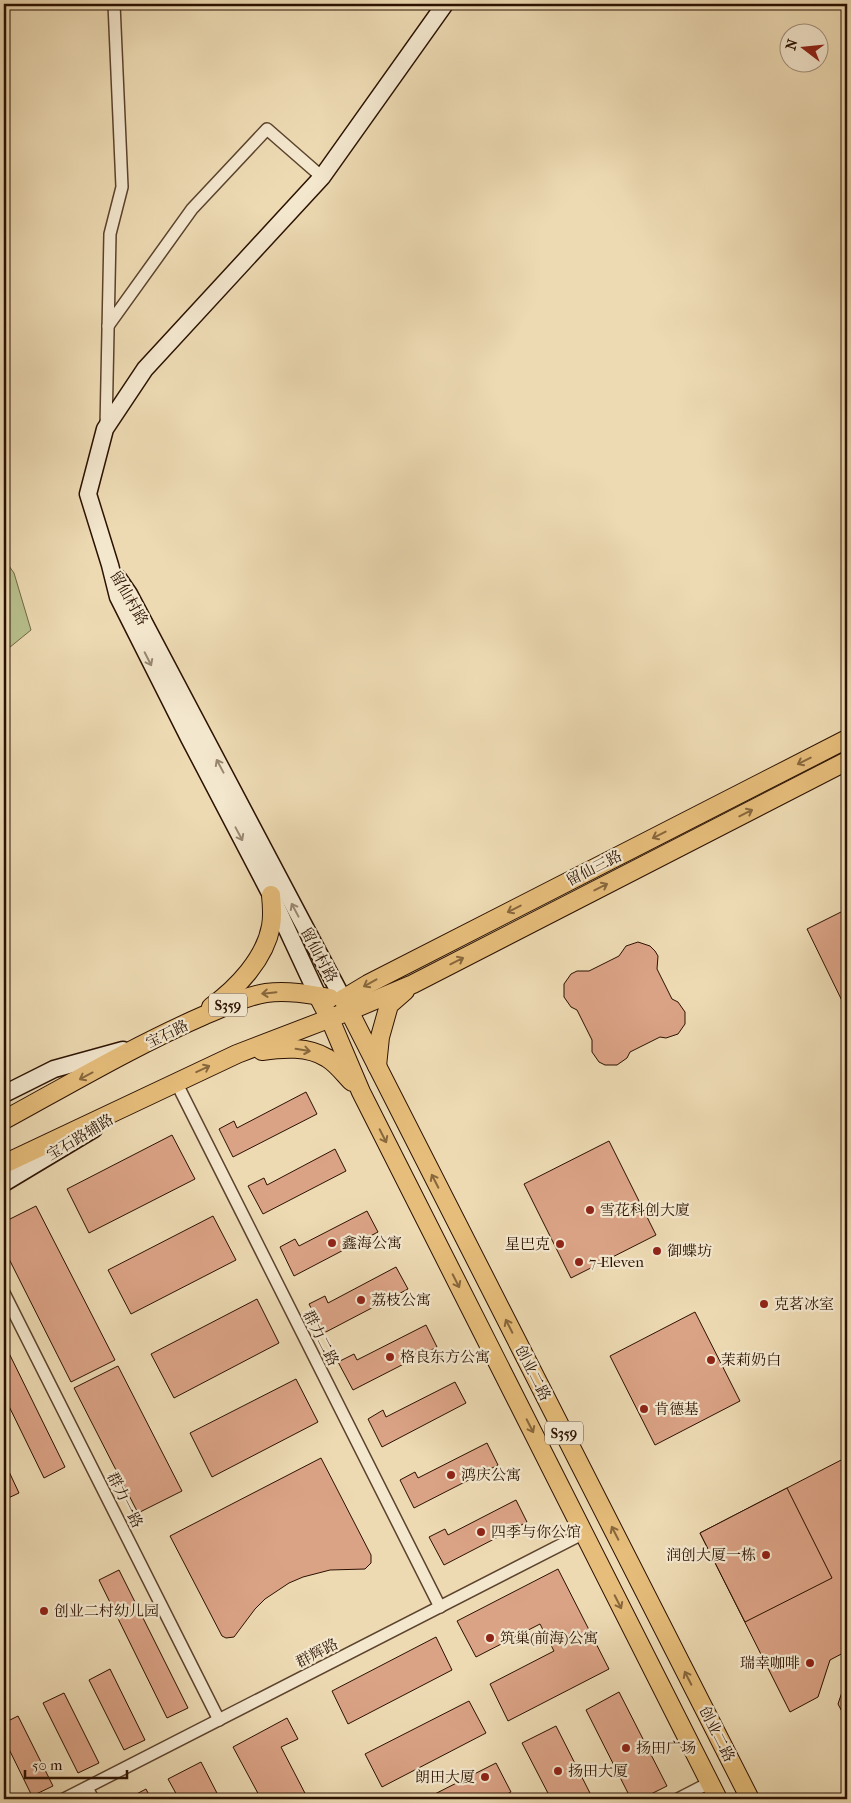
<svg xmlns="http://www.w3.org/2000/svg" width="851" height="1803" font-family="'IM FELL French Canon','Noto Serif SC',serif">
  <rect width="100%" height="100%" fill="#eddab3"/>
  <filter id="stains"><feTurbulence type="fractalNoise" baseFrequency=".004" numOctaves="4"/><feColorMatrix values="0 0 0 0 .2 0 0 0 0 .09 0 0 0 0 .02 0 0 0 .5 -.17"/></filter>
  <radialGradient id="worn" r=".72"><stop offset=".6" stop-color="#630" stop-opacity="0"/><stop offset="1" stop-color="#630" stop-opacity=".3"/></radialGradient>
  <polygon fill="#b8c08c" stroke="#726846" points="4,559 14,573 31,630 4,652"/>
  <g fill="#dba386" stroke="#2b1100">
    <polygon points="847,909 847,1011 807,929"/>
    <polygon points="638,942 650,946 655,951 658,956 657,969 672,999 678,1002 685,1012 685,1024 678,1034 666,1038 660,1037 630,1052 627,1058 617,1065 605,1065 599,1062 592,1052 592,1040 577,1010 571,1007 564,997 564,984 571,974 577,971 589,971 619,956 626,946"/>
    <polygon points="306,1092 317,1114 233,1157 219,1129 234,1121 237,1128"/>
    <polygon points="172,1135 195,1179 89,1233 67,1189"/>
    <polygon points="609,1141 656,1235 571,1278 524,1184"/>
    <polygon points="335,1149 346,1171 263,1214 248,1186 264,1178 267,1185"/>
    <polygon points="36,1206 115,1360 71,1382 4,1249 4,1222"/>
    <polygon points="367,1211 378,1232 294,1276 280,1247 295,1239 299,1246"/>
    <polygon points="213,1216 236,1260 131,1314 108,1270"/>
    <polygon points="396,1267 408,1289 324,1333 309,1304 325,1296 328,1303"/>
    <polygon points="257,1299 279,1343 174,1398 151,1354"/>
    <polygon points="695,1312 740,1401 655,1445 610,1356"/>
    <polygon points="426,1325 437,1347 353,1390 338,1362 354,1354 357,1360"/>
    <polygon points="4,1343 65,1467 44,1478 4,1396"/>
    <polygon points="118,1366 182,1491 138,1513 74,1388"/>
    <polygon points="296,1379 318,1422 212,1477 190,1433"/>
    <polygon points="455,1382 466,1403 382,1447 368,1419 383,1410 386,1417"/>
    <polygon points="487,1443 498,1465 414,1508 400,1480 415,1472 418,1478"/>
    <polygon points="847,1457 847,1651 830,1660 818,1697 790,1712 700,1533"/>
    <polygon points="321,1458 371,1555 371,1563 365,1569 330,1570 303,1577 289,1583 265,1599 255,1609 234,1637 226,1638 222,1636 170,1536"/>
    <polygon points="4,1461 19,1493 4,1500"/>
    <polygon points="787,1488 832,1578 745,1622 700,1533"/>
    <polygon points="516,1500 527,1522 444,1565 429,1537 445,1529 448,1535"/>
    <polygon points="558,1569 609,1669 508,1721 490,1684 554,1651 540,1624 476,1657 457,1621"/>
    <polygon points="119,1570 188,1708 167,1718 99,1580"/>
    <polygon points="436,1637 452,1670 348,1724 332,1691"/>
    <polygon points="110,1669 145,1740 124,1750 89,1680"/>
    <polygon points="847,1677 847,1721 838,1704"/>
    <polygon points="619,1692 667,1786 641,1799 631,1799 586,1710"/>
    <polygon points="64,1693 99,1763 78,1773 43,1703"/>
    <polygon points="469,1701 486,1733 382,1787 365,1754"/>
    <polygon points="18,1716 53,1786 32,1796 4,1739 4,1723"/>
    <polygon points="287,1718 298,1739 281,1747 308,1799 261,1799 233,1747"/>
    <polygon points="556,1726 593,1799 551,1799 522,1743"/>
    <polygon points="201,1762 220,1799 179,1799 168,1779"/>
    <polygon points="496,1763 511,1792 497,1799 425,1799"/>
    <polygon points="146,1789 151,1799 127,1799"/>
  </g>
  <g fill="none" stroke-linecap="round" stroke-linejoin="round">
    <g stroke="#5c432d" stroke-width="14">
      <g id="street">
        <polyline points="108,326 192,209 267,129 322,177"/>
        <polyline points="106,428 110,234 122,187 114,4"/>
        <polyline points="176,1082 440,1607"/>
        <polyline points="4,1293 219,1720"/>
        <polyline points="87,1788 93,1799"/>
        <polyline points="64,1799 584,1533"/>
        <polyline points="678,1799 709,1783"/>
      </g>
    </g>
    <g stroke="#2b1100" stroke-width="19">
      <g id="secondary">
        <polyline points="118,578 129,594 343,999"/>
        <polyline points="318,996 271,895 189,738 118,597 110,565 88,494 105,429 145,369 322,177 445,4"/>
        <polyline points="4,1094 54,1069 123,1050"/>
        <polyline points="4,1183 94,1129"/>
      </g>
    </g>
    <g stroke="#2b1100" stroke-width="20">
      <g id="primary">
        <polyline points="318,996 330,1019 361,1092 718,1799"/>
        <polyline points="343,999 750,1799"/>
        <polyline points="343,999 368,984 847,739"/>
        <path d="M211 1007C237 988 265 959 271 926 273 916 272 905 271 895"/>
        <path d="M262 1051C283 1048 308 1046 327 1058 337 1064 344 1074 352 1082"/>
        <polyline points="377,1066 380,1037 389,1005 405,991"/>
        <path d="M4 1120C70 1084 136 1045 205 1015 225 1007 245 996 266 993 287 990 309 994 330 998"/>
        <polyline points="4,1164 237,1054 349,1011 413,984 847,761"/>
      </g>
    </g>
    <use href="#street" stroke="#f3e7ce" stroke-width="11"/>
    <use href="#secondary" stroke="#f3e7ce" stroke-width="16"/>
    <use href="#primary" stroke="#e6bd7a" stroke-width="18"/>
  </g>
  <defs><path id="oneway-shaft" d="M-6 0H5M1.5-3L5.5 0L1.5 3" fill="none" stroke-width="1.6" stroke-linecap="round" stroke-linejoin="round" transform="scale(1.25)"/></defs>
  <g stroke="#998771">
    <use href="#oneway-shaft" transform="translate(148 659) rotate(63)"/>
    <use href="#oneway-shaft" transform="translate(220 766) rotate(-118)"/>
    <use href="#oneway-shaft" transform="translate(239 834) rotate(62)"/>
    <use href="#oneway-shaft" transform="translate(295 910) rotate(-118)"/>
  </g>
  <g stroke="#88673d">
    <use href="#oneway-shaft" transform="translate(804 761) rotate(153)"/>
    <use href="#oneway-shaft" transform="translate(746 813) rotate(-27)"/>
    <use href="#oneway-shaft" transform="translate(659 835) rotate(153)"/>
    <use href="#oneway-shaft" transform="translate(601 887) rotate(-27)"/>
    <use href="#oneway-shaft" transform="translate(514 909) rotate(153)"/>
    <use href="#oneway-shaft" transform="translate(457 961) rotate(-27)"/>
    <use href="#oneway-shaft" transform="translate(370 983) rotate(151)"/>
    <use href="#oneway-shaft" transform="translate(269 993) rotate(174)"/>
    <use href="#oneway-shaft" transform="translate(303 1050) rotate(9)"/>
    <use href="#oneway-shaft" transform="translate(203 1069) rotate(-25)"/>
    <use href="#oneway-shaft" transform="translate(86 1076) rotate(152)"/>
    <use href="#oneway-shaft" transform="translate(383 1136) rotate(63)"/>
    <use href="#oneway-shaft" transform="translate(435 1181) rotate(-117)"/>
    <use href="#oneway-shaft" transform="translate(456 1281) rotate(63)"/>
    <use href="#oneway-shaft" transform="translate(509 1326) rotate(-117)"/>
    <use href="#oneway-shaft" transform="translate(530 1426) rotate(63)"/>
    <use href="#oneway-shaft" transform="translate(615 1533) rotate(-117)"/>
    <use href="#oneway-shaft" transform="translate(618 1602) rotate(63)"/>
    <use href="#oneway-shaft" transform="translate(688 1678) rotate(-117)"/>
  </g>
  <g fill="#8f2418" stroke="#f3e7ce" stroke-width="2">
    <circle cx="590" cy="1210" r="5"/>
    <circle cx="332" cy="1243" r="5"/>
    <circle cx="560" cy="1244" r="5"/>
    <circle cx="657" cy="1251" r="5"/>
    <circle cx="579" cy="1262" r="5"/>
    <circle cx="361" cy="1300" r="5"/>
    <circle cx="764" cy="1304" r="5"/>
    <circle cx="390" cy="1357" r="5"/>
    <circle cx="711" cy="1360" r="5"/>
    <circle cx="644" cy="1409" r="5"/>
    <circle cx="451" cy="1475" r="5"/>
    <circle cx="481" cy="1532" r="5"/>
    <circle cx="766" cy="1555" r="5"/>
    <circle cx="44" cy="1611" r="5"/>
    <circle cx="490" cy="1638" r="5"/>
    <circle cx="810" cy="1663" r="5"/>
    <circle cx="626" cy="1748" r="5"/>
    <circle cx="558" cy="1771" r="5"/>
    <circle cx="485" cy="1777" r="5"/>
  </g>
  <g text-anchor="middle" dominant-baseline="central" stroke-width="4.5" stroke-linejoin="round" paint-order="stroke">
    <g fill="#f3e7ce" stroke="#67513e" stroke-width="1">
      <rect x="209" y="993.5" width="38" height="23" rx="4"/>
      <rect x="545" y="1421.5" width="38" height="23" rx="4"/>
    </g>
    <g font-size="14" font-weight="bold" fill="#2b1100">
      <text x="228" y="1005">S359</text>
      <text x="564" y="1433">S359</text>
    </g>
    <g font-size="15" fill="#2b1100" stroke="#f3e7ce">
      <text transform="translate(129 598) rotate(60)">留仙村路</text>
      <text transform="translate(594 868) rotate(-27)">留仙三路</text>
      <text transform="translate(319 955) rotate(62)">留仙村路</text>
      <text transform="translate(167 1034) rotate(-26)">宝石路</text>
      <text transform="translate(80 1137) rotate(-31)">宝石路辅路</text>
      <text transform="translate(321 1338) rotate(63)">群力二路</text>
      <text transform="translate(533 1373) rotate(63)">创业二路</text>
      <text transform="translate(125 1500) rotate(63)">群力一路</text>
      <text transform="translate(317 1653) rotate(-27)">群辉路</text>
      <text transform="translate(717 1734) rotate(63)">创业二路</text>
    </g>
    <g font-size="15" fill="#2b1100" stroke="#f3e7ce" text-anchor="start">
      <text x="600" y="1210">雪花科创大廈</text>
      <text x="342" y="1243">鑫海公寓</text>
      <text x="550" y="1244" text-anchor="end">星巴克</text>
      <text x="667" y="1251">御蝶坊</text>
      <text x="589" y="1262">7-Eleven</text>
      <text x="371" y="1300">荔枝公寓</text>
      <text x="774" y="1304">克茗冰室</text>
      <text x="400" y="1357">格良东方公寓</text>
      <text x="721" y="1360">茉莉奶白</text>
      <text x="654" y="1409">肯德基</text>
      <text x="461" y="1475">鸿庆公寓</text>
      <text x="491" y="1532">四季与你公馆</text>
      <text x="756" y="1555" text-anchor="end">润创大厦一栋</text>
      <text x="54" y="1611">创业二村幼儿园</text>
      <text x="500" y="1638">筑巢(前海)公寓</text>
      <text x="800" y="1663" text-anchor="end">瑞幸咖啡</text>
      <text x="636" y="1748">扬田广场</text>
      <text x="568" y="1771">扬田大厦</text>
      <text x="475" y="1777" text-anchor="end">朗田大厦</text>
    </g>
  </g>
  <rect width="851" height="1803" fill="none" stroke="#eddab3" stroke-width="20"/>
  <rect x="5" y="5" width="841" height="1793" fill="none" stroke="#2b1100" stroke-width="2.5"/>
  <rect x="10" y="10" width="831" height="1783" fill="none" stroke="#2b1100"/>
  <g transform="translate(804 48) rotate(286)"><circle r="24" fill="#f3e7ce" stroke="#a3917c"/>
  <path d="M0-4L9 19L0 12L-9 19Z" fill="#8f2418"/>
  <text y="-8" font-size="14" font-weight="bold" text-anchor="middle" fill="#2b1100">N</text>
  </g>
  <path d="M25 1770v8h102v-8" fill="none" stroke="#2b1100" stroke-width="2.5"/>
  <text x="32" y="1770" font-size="15" fill="#2b1100" stroke="#f3e7ce" stroke-width="4" paint-order="stroke">50 m</text>
  <rect width="100%" height="100%" filter="url(#stains)"/>
  <rect width="100%" height="100%" fill="url(#worn)"/>
</svg>
